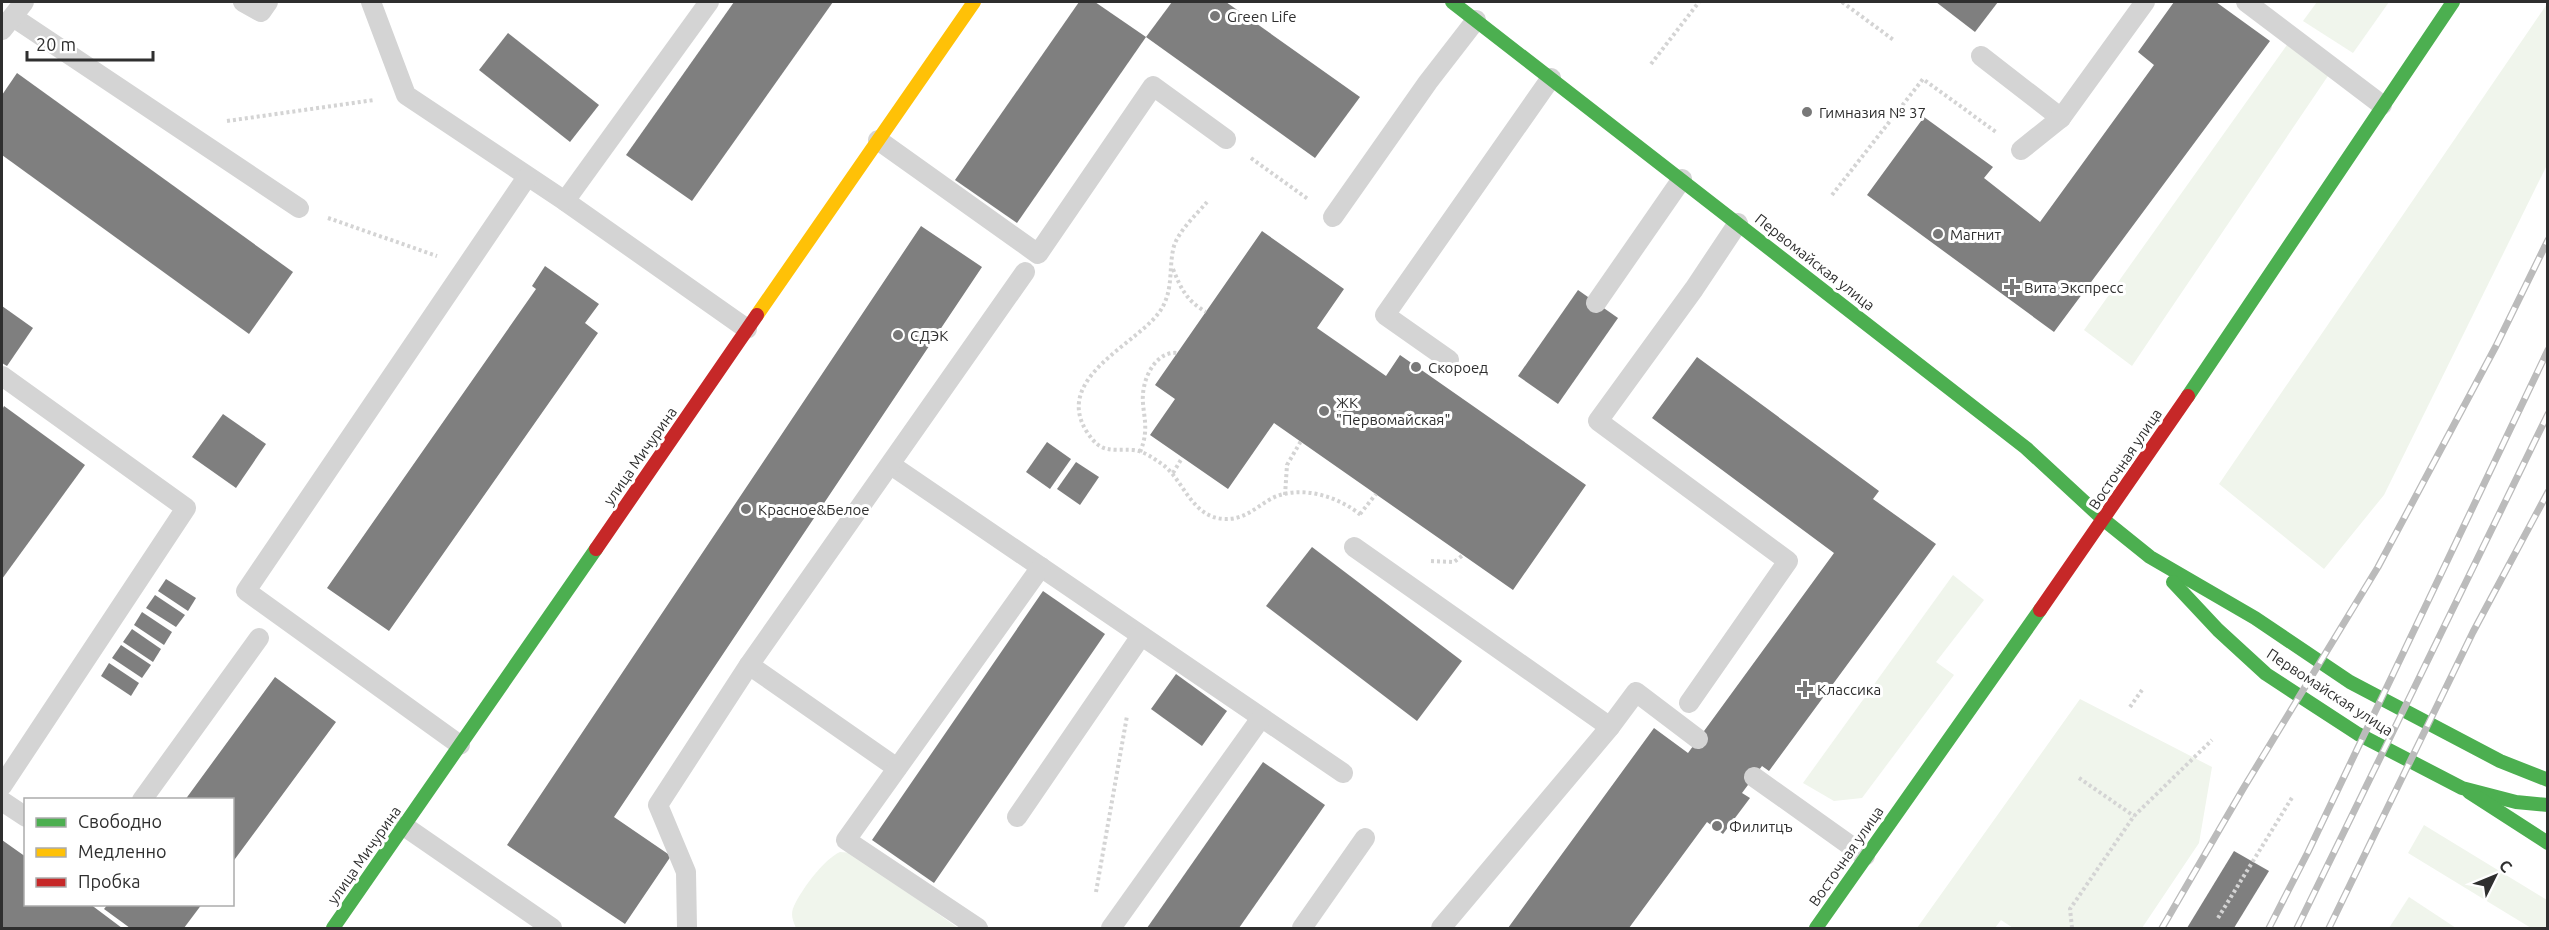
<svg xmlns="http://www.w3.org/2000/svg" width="2549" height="930" font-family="Ubuntu,sans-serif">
  <rect width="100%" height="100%" fill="#fff"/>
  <g fill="#f0f5ec">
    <polygon points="2317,2 2389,2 2353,53 2303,21"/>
    <polygon points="2547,4 2547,165 2384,495 2324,569 2219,484"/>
    <polygon points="2289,42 2330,73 2132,366 2084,330"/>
    <polygon points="1953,575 1984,600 1936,662 1954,675 1862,798 1834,801 1803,783"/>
    <polygon points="2080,699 2212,767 2199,843 2142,928 2013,928 2001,920 1995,928 1917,928"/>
    <polygon points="2424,825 2547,900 2547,928 2531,928 2408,853"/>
    <path d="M840 852 853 853 958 928H796C793 921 790 914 794 906 802 889 824 859 840 852Z"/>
    <polygon points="2409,897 2456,928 2389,928"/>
  </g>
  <g fill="#7f7f7f">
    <polygon points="734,2 833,2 692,201 626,155"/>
    <polygon points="1079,2 1095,2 1146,37 1017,223 955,180"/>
    <polygon points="1172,2 1226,2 1360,97 1315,158 1146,37"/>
    <polygon points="1936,2 1998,2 1975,32"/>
    <polygon points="2174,2 2216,2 2270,41 2054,332 1867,195 1924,117 1993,167 1984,178 2040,222 2154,65 2138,52"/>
    <polygon points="508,33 599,105 570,142 479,70"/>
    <polygon points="17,73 293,272 249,334 2,155 2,95"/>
    <polygon points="921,226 982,267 614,817 671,856 625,924 507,845"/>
    <polygon points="1262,231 1344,289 1317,328 1386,376 1400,355 1586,485 1513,590 1274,423 1228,489 1150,435 1175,399 1155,385"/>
    <polygon points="545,266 599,304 585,323 598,333 389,631 327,588 536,289 532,286"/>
    <polygon points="1578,290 1618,318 1558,404 1518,376"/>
    <polygon points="2,306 33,328 7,366 2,363"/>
    <polygon points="1697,357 1879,491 1873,499 1936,544 1769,771 1762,766 1742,793 1750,798 1723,834 1707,822 1629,928 1508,928 1654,728 1688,753 1834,553 1652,418"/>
    <polygon points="4,406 85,465 2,579 2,410"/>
    <polygon points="223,414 266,444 236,488 192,457"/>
    <polygon points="1047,442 1071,459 1050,489 1026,472"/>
    <polygon points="1076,462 1099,477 1080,505 1057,489"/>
    <polygon points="1312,547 1462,661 1417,721 1266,606"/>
    <polygon points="166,579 196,598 188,611 158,591"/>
    <polygon points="1043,591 1105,634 934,883 872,840"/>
    <polygon points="155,595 185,615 176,627 146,608"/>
    <polygon points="142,612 172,632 164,645 134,625"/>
    <polygon points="132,629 161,649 153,662 123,642"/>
    <polygon points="121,645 151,665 142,678 112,658"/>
    <polygon points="109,663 139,683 131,696 101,676"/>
    <polygon points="1176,674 1227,711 1202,746 1151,709"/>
    <polygon points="275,677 336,722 232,863 232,800 185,800"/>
    <polygon points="1263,762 1325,805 1239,928 1147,928"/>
    <polygon points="2,840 26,857 26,904 90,904 122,928 2,928"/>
    <polygon points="2234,851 2269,871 2234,928 2187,928"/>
    <polygon points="108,904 202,904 184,928 130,928 104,909"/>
  </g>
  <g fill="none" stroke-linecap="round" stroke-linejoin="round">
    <g stroke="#d4d4d4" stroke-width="4" stroke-dasharray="3 3" stroke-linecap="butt">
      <polyline points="1842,2 1895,41"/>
      <polyline points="1651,64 1699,2"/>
      <polyline points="227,121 374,100"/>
      <polyline points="1251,158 1308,199"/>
      <polyline points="1832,195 1923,79 1996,132"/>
      <path d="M1207 202C1196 215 1176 233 1173 250 1169 270 1173 289 1162 308 1143 342 1051 376 1087 432 1101 454 1111 449 1133 450 1144 451 1153 458 1162 464 1184 480 1191 517 1224 519 1243 520 1254 509 1269 500 1297 483 1339 496 1362 516"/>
      <polyline points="328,218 437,256"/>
      <path d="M1173 269C1181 289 1187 301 1206 312"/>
      <path d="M1140 452C1152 424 1139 410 1144 387 1147 371 1159 351 1177 353"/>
      <polyline points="1173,473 1182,458"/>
      <polyline points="1285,495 1287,465 1301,441"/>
      <polyline points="1360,514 1376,494"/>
      <polyline points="1431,561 1454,562 1463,555"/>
      <polyline points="2130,707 2142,690"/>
      <polyline points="2079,778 2134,816"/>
      <polyline points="1096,892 1127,716"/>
      <polyline points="2218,918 2293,796"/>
      <polyline points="2072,928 2070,909 2134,816 2212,740"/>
    </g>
    <g stroke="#d4d4d4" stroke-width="20">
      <polyline points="243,2 261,12 268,2"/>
      <polyline points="371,2 406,95 565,201 747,329"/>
      <polyline points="2246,2 2382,105"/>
      <polyline points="13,17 299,208"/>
      <polyline points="2,30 24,2"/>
      <polyline points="1981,56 2061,118"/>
      <polyline points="878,140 1038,254 1153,86 1226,139"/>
      <polyline points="2021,150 2061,118 2145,2"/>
      <polyline points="565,201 709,2"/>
      <polyline points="1333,217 1428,82 1476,20"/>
      <polyline points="1596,303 1682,179"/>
      <polyline points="1449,360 1385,315 1551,78"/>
      <polyline points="2,376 186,508 2,786"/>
      <polyline points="891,465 1343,773"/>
      <polyline points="1354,547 1610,727"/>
      <polyline points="749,665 897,768"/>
      <polyline points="1689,703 1788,561 1598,421 1694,289 1738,223"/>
      <polyline points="460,745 246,591 527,177"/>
      <polyline points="1754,777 1865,856"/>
      <polyline points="142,800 259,638"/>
      <polyline points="2,801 26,817"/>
      <polyline points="1017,817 1141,636"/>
      <polyline points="404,826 552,928"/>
      <polyline points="687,928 686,872 658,805 749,665 1025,272"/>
      <polyline points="978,928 846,840 1041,567"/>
      <polyline points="1111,928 1261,718"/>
      <polyline points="1302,928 1365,838"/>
      <polyline points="1441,928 1610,727 1636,692 1698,739"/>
    </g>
    <g stroke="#4caf50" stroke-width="14">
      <polyline points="1452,2 2026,448 2104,520"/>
      <polyline points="2188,396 2453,2"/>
      <polyline points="2104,520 2150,557 2255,618 2350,682 2500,761 2548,780"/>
      <polyline points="2173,582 2218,630 2266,674 2358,734 2462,788 2516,802 2548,805"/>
      <polyline points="2469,792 2548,843"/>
      <polyline points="333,928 596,549"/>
      <polyline points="1816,928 2040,610"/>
    </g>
    <polyline stroke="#ffc107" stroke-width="14" points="757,315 974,2"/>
    <g stroke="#c62828" stroke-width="14">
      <polyline points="596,549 757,315"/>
      <polyline points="2040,610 2188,396"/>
    </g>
    <g stroke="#bbb" stroke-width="7">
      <g id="rail">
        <polyline points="2162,928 2243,789 2378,567 2496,346 2548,240"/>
        <polyline points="2269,928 2308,852 2548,350"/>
        <polyline points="2297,928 2548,414"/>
        <polyline points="2329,928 2473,632 2548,492"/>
      </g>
    </g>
    <use href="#rail" stroke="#fff" stroke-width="4.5" stroke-dasharray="14" stroke-linecap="butt"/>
  </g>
  <g fill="#787878" stroke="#fff" stroke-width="2">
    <circle cx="1215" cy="16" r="6"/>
    <circle cx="1807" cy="112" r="6"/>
    <circle cx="1938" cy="234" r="6"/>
    <path d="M2009 278h6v6h6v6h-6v6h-6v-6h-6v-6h6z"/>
    <circle cx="898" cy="335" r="6"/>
    <circle cx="1416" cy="367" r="6"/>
    <circle cx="1324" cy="411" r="6"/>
    <circle cx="746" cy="509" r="6"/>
    <path d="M1802 680h6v6h6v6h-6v6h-6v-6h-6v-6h6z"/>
    <circle cx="1717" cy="826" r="6"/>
  </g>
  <g text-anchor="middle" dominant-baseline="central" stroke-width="6" stroke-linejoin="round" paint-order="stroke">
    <g font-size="15" fill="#2f2f2f" stroke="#fff" text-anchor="start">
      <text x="1227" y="16">Green Life</text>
      <text x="1819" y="112">Гимназия № 37</text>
      <text x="1950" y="234">Магнит</text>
      <text x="2024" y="287">Вита Экспресс</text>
      <text x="910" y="335">СДЭК</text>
      <text x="1428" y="367">Скороед</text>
      <text x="1336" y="402">ЖК<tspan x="1336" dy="17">"Первомайская"</tspan></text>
      <text x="758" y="509">Красное&amp;Белое</text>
      <text x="1817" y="689">Классика</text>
      <text x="1729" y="826">Филитцъ</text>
    </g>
    <g font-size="15" fill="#2f2f2f" stroke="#fff">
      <text transform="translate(1815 262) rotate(38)">Первомайская улица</text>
      <text transform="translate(640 456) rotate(-55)">улица Мичурина</text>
      <text transform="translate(2125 459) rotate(-56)">Восточная улица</text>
      <text transform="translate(2330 692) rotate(33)">Первомайская улица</text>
      <text transform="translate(364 855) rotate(-55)">улица Мичурина</text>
      <text transform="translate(1846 856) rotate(-55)">Восточная улица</text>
    </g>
  </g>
  <rect width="2549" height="930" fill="none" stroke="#2f2f2f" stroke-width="6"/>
  <rect x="24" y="798" width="210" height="108" fill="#ffffff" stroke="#acacac" stroke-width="1.5"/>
  <rect x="36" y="818" width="30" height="9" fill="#4caf50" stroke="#acacac" stroke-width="1.5"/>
  <text x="78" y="828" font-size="18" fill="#2f2f2f">Свободно</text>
  <rect x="36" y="848" width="30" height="9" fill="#ffc107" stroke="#acacac" stroke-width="1.5"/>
  <text x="78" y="858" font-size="18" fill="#2f2f2f">Медленно</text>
  <rect x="36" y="878" width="30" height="9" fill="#c62828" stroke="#acacac" stroke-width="1.5"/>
  <text x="78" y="888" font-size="18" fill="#2f2f2f">Пробка</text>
  <g transform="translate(2495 876) rotate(47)" stroke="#ffffff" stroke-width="4.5" paint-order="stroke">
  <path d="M0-4.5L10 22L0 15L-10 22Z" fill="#2f2f2f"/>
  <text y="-9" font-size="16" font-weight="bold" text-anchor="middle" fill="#2f2f2f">С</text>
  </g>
  <path d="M27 51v9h126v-9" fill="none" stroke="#2f2f2f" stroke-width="3"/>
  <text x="36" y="51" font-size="18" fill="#2f2f2f" stroke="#ffffff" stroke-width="4.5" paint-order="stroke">20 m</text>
</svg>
